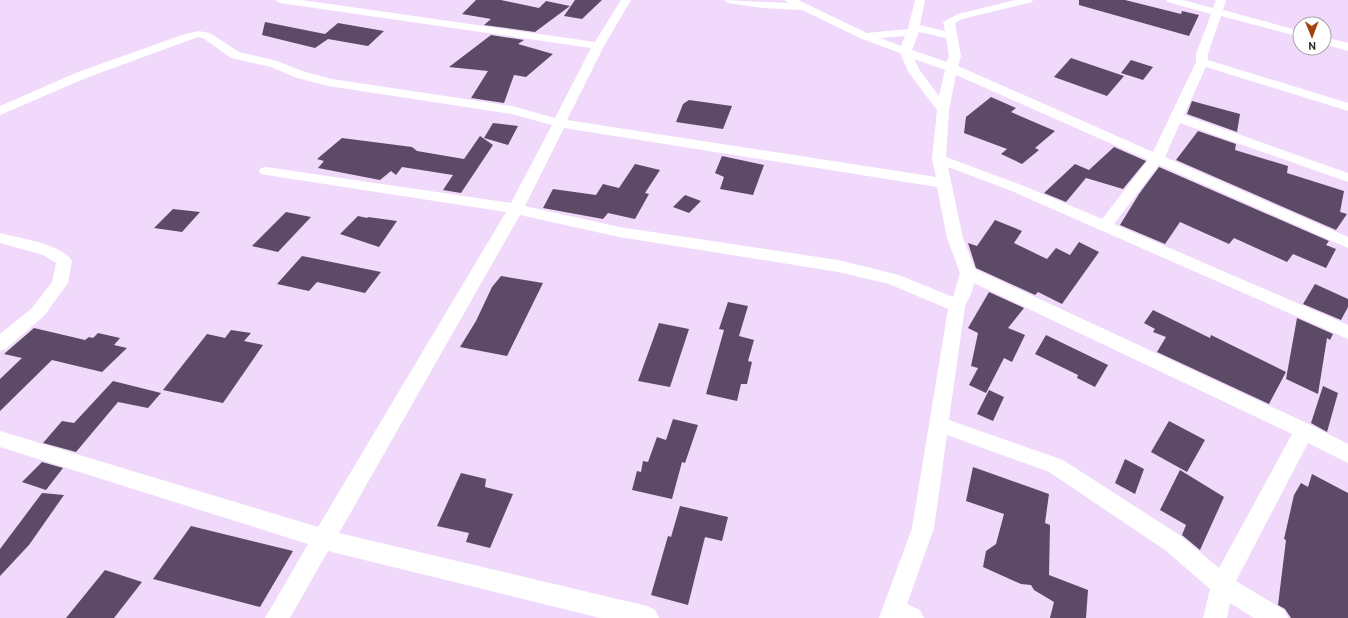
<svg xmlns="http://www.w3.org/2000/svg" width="1348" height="618" font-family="Cabin,sans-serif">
  <rect width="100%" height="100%" fill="#f0d9fa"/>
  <g fill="#5d4a66">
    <polygon points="476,0 501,0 539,8 546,1 570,6 535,32 484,25 491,19 462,14"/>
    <polygon points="575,0 602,0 582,19 564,16"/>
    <polygon points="1079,0 1125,0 1181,14 1182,11 1199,15 1189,36 1079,5"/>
    <polygon points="265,22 325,34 338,23 384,31 368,46 328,39 315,48 262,35"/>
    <polygon points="491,35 524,40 518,44 553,54 526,77 514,75 504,103 471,98 488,71 449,67"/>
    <polygon points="1071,58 1124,76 1107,96 1054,77"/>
    <polygon points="1131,60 1153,67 1143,80 1121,73"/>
    <polygon points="991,97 1016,108 1011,112 1055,131 1035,148 1039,150 1022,164 1001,154 1007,149 964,133 966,117"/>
    <polygon points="689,100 732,106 723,129 676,122 683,104"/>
    <polygon points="1192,101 1240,114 1237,132 1187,114"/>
    <polygon points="493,123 518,126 508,145 484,138"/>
    <polygon points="1198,131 1236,144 1235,150 1288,166 1287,173 1344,191 1340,212 1347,214 1336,230 1176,160"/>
    <polygon points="480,136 493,145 461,193 443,190 453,175 402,167 396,175 391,171 380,180 318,168 324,161 317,159 342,138 412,147 417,151 464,159"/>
    <polygon points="1114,147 1146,161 1123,189 1086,178 1066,202 1044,193 1075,164 1089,170"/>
    <polygon points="722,156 764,165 753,195 720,189 724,177 715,173"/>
    <polygon points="635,164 660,170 645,193 649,194 635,219 608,213 603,219 543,208 553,189 596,195 603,184 619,188"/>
    <polygon points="1159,167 1329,241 1326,245 1336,249 1326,268 1293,254 1287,262 1234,238 1229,244 1180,222 1165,244 1120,225 1139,194"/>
    <polygon points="685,195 701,201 689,213 673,207"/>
    <polygon points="173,209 200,212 182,232 154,228"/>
    <polygon points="286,212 311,217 278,252 252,246"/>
    <polygon points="358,216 367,218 368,217 397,221 379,247 340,234"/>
    <polygon points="995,220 1022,231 1014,243 1047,259 1056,248 1070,255 1079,242 1099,252 1062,304 1038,292 1035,295 976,268 968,243 977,246"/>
    <polygon points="302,256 381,272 365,293 317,282 309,291 277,284"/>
    <polygon points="501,276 543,283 507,356 460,347 476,321 492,287"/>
    <polygon points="1315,284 1348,299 1348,307 1341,320 1303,304"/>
    <polygon points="989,292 1024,308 1008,328 1025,335 1012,362 1004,358 986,393 969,385 978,368 971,366 978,333 968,328"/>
    <polygon points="728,302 748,306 739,336 754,340 748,361 752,362 747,384 741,384 737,401 706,394 724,330 719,329"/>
    <polygon points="1153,310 1210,338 1211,335 1286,372 1269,404 1157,352 1166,337 1153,332 1155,329 1144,323"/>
    <polygon points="1297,318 1333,334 1330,340 1327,338 1318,394 1286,379"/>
    <polygon points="659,323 689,329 670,387 638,381"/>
    <polygon points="34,328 85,340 89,337 93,338 98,333 120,338 114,345 127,348 102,372 52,360 0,411 0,379 22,358 4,354"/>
    <polygon points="231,330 251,333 244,341 263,345 223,403 163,390 207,334 225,338"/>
    <polygon points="1046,335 1108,365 1095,387 1077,378 1078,375 1035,354"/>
    <polygon points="113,381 161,393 148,408 118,402 76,452 43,443 62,421 74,423"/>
    <polygon points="1323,386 1338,393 1327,432 1311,423"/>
    <polygon points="989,390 1004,397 993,421 977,414"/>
    <polygon points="673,419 698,425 685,463 682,462 672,499 632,490 637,471 641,472 643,461 648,462 657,437 666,440"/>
    <polygon points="1169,421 1205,440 1187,472 1151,452"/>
    <polygon points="1125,459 1144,469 1135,494 1115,483"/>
    <polygon points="42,462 63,468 46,490 22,482"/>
    <polygon points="973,467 1049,494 1045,523 1050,525 1049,575 1088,590 1086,618 1050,618 1054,602 1034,590 1031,585 1021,584 983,567 986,551 996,544 1004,514 966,501"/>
    <polygon points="1180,470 1224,497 1200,550 1182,535 1186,525 1160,510"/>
    <polygon points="461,473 486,479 485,487 513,494 490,548 466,542 469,533 437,526"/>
    <polygon points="1312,474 1348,493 1348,618 1291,618 1285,609 1278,605 1286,540 1284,539 1294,495 1301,483 1308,487"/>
    <polygon points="42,493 64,495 29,545 0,576 0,549"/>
    <polygon points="680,506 728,517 722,541 705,537 688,605 651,595 668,536 671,537"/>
    <polygon points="191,526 293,551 260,607 153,579"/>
    <polygon points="105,570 142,582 114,618 66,618"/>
  </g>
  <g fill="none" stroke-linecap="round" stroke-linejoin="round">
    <g fill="#fff" fill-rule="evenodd">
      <path d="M275 0H302L595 42 621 0H631L604 46 567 120 936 177 932 159 937 110 909 73 900 53 862 39 802 10 762 8 728 3 723 0 788 3 785 0H798L867 33 908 29 915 0H925L920 25 945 31 943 22 958 14 1015 0H1033L1032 2 962 19 955 23 961 56 958 66 1153 152 1196 62V54L1211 14 1167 2 1166 0H1183L1213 8 1216 0H1226L1223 10 1300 31V37L1221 16 1208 54V60L1348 103V111L1206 67 1184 115 1348 173V182L1180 123 1165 157 1348 237V248L1159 165 1114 224 1348 325V339L1014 192 948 167 963 238 975 269 1311 425 1348 444V463L1308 443 1236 581 1284 610 1288 618H1254L1230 603 1227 618H1203L1210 589 1165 550 1049 472 947 435 934 528 907 604 920 610 924 618H879L912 528 948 309 889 284 838 272 619 237 520 215 339 533 647 606 655 610 659 618H600L328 551 290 618H265L308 544 0 447V431L318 527 506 212 266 175 261 174 259 171 261 168 266 167 511 203 552 125 511 114 328 86 297 78 271 67 231 58 203 38 198 37 86 78 0 115V106L78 72 182 35 198 31 210 33 239 52 277 61 305 72 332 79 512 106 555 118 591 48 280 3ZM919 32 946 38 949 56 947 62 912 50ZM905 36 901 46 880 38ZM914 59 945 70 939 96 921 72ZM956 75 1148 160 1102 219 1024 186 946 157 949 110ZM564 128 937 187 947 238 960 273 953 297 899 275 838 260 619 227 525 206ZM974 283 1292 434 1219 568 1181 536 1063 460 949 420 965 306 972 292Z"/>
      <polygon points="1324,37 1348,43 1348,51 1324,44"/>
      <path d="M0 233C19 238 62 244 72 261L68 283 44 316 6 349 0 351V334L32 308 52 282 56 263 43 255 0 243Z"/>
    </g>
  </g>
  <g transform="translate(1312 36) rotate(179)"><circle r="19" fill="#ffffff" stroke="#aba7ac"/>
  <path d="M0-3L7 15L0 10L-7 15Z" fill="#a54011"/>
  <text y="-6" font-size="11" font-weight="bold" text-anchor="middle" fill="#2c2430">N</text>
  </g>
</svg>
